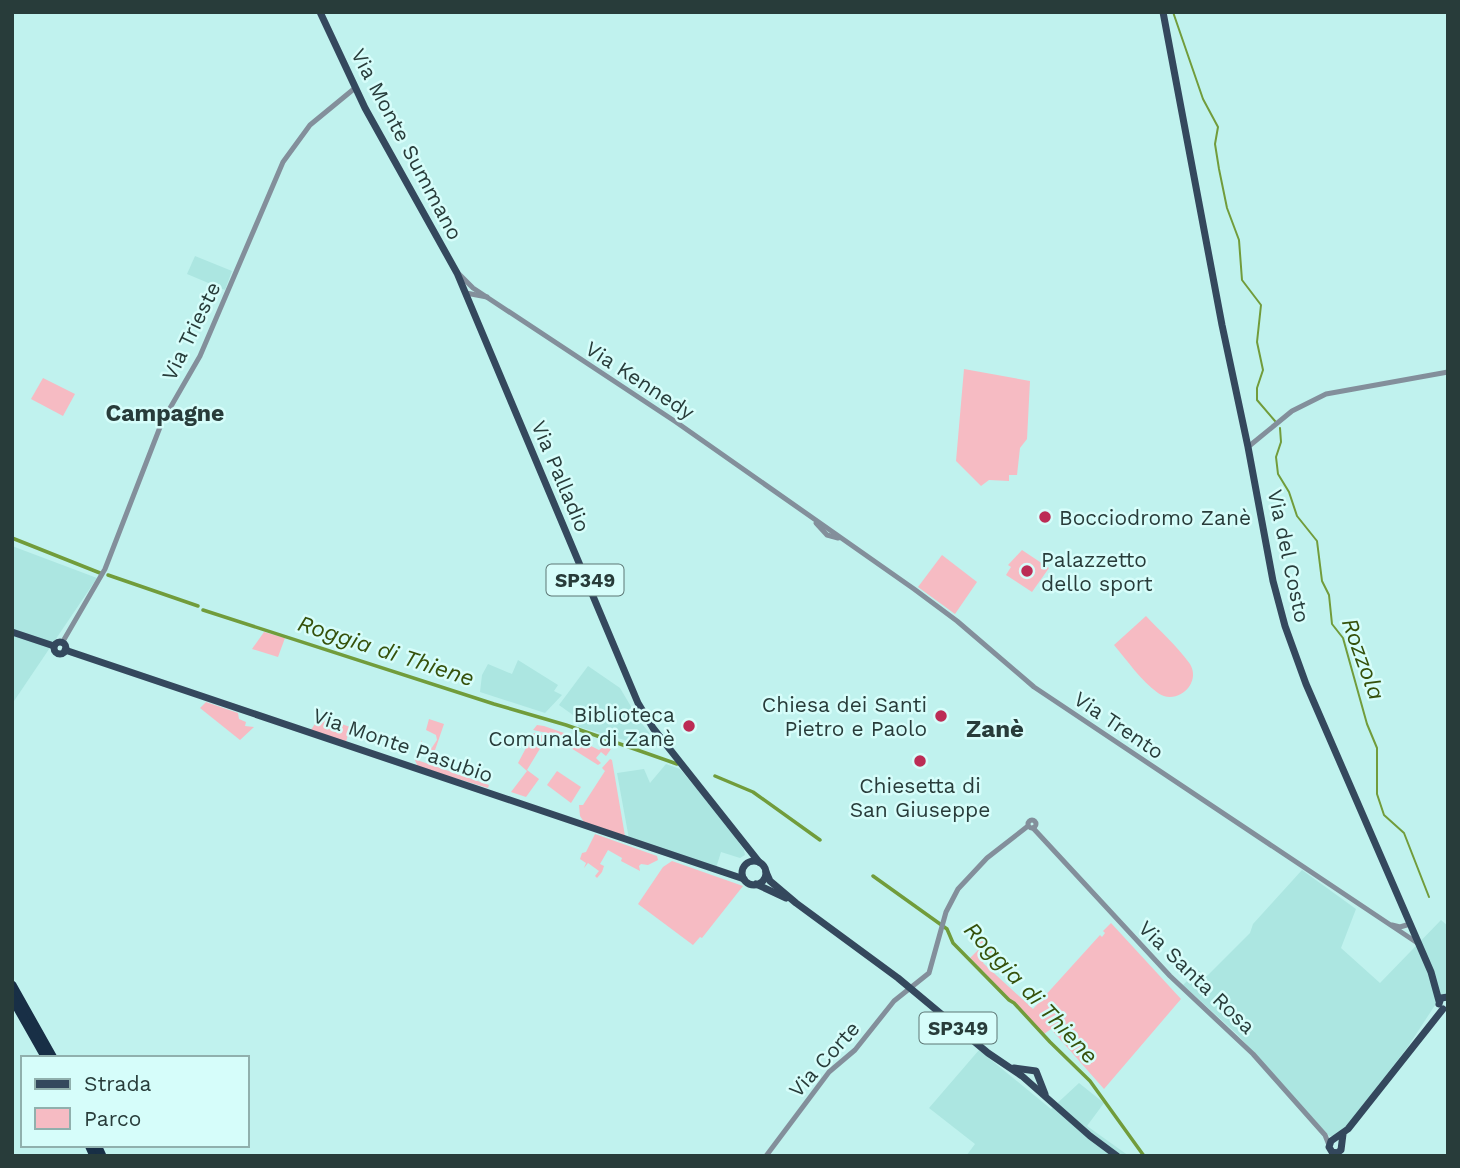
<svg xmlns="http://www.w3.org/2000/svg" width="1460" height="1168" font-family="'Work Sans',sans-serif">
  <rect width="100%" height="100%" fill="#c0f2ee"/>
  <g fill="#ace6e1">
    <polygon points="195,256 232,271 225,290 187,274"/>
    <polygon points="12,546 97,578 12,704"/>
    <polygon points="518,660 558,685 554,691 562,695 545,713 480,692 482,675 488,664 512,674"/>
    <polygon points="588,666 620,688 639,720 651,735 642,745 579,727 573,715 559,705"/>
    <polygon points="666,764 680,769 726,824 744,850 745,855 740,858 721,852 716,868 629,839 617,773 644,769 650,783"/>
    <polygon points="1302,870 1356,909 1341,948 1380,983 1441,920 1448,926 1448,994 1441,996 1407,1048 1339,1136 1329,1136 1238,1035 1183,985 1198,970 1207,976 1250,933 1253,924"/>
    <polygon points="979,1050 1051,1109 1079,1083 1104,1103 1087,1126 1129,1156 966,1156 975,1144 929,1108"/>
  </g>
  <g fill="#f6bbc3">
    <polygon points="964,369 1030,381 1027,439 1020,448 1017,475 1009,475 1009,481 989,480 981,486 956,461"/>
    <polygon points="43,378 75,394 63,416 31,399"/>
    <polygon points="1022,550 1049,568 1032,592 1006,575 1011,567 1008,565"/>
    <polygon points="942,555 977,582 955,614 918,587"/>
    <path d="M1146 616C1160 631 1178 647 1190 664 1202 684 1176 706 1158 693 1141 681 1127 660 1114 645Z"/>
    <polygon points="264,632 285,638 278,657 252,649"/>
    <polygon points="206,702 238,713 239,719 246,722 245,726 254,727 240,740 200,708"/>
    <polygon points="326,718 350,727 346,742 311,730 318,719 324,722"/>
    <polygon points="429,719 444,724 433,756 420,751 417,760 489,785 488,788 418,767 415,760 422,740 422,747 429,752 437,740 436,735 426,730"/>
    <polygon points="537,725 544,726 584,740 585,743 599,750 605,746 611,749 606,756 601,752 596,758 601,763 598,765 547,733 533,730"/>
    <polygon points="534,733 547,737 527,770 539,779 526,797 511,792 527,771 518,763"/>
    <polygon points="610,759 612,760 625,836 584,822 580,816 579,805 583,805 605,771 602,768"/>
    <polygon points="557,771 581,787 571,803 547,785"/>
    <polygon points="595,834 657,856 658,860 648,865 641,864 639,866 640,871 621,861 622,858 608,850 600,864 604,866 602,872 597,878 595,876 599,871 588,863 584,868 586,863 580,859 582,853 586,852"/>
    <polygon points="672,861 743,886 702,938 700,937 693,945 638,904 663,867"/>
    <polygon points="1111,923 1181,999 1104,1089 1051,1029 1044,1034 970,958 979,949 976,945 983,939 995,948 983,963 1033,1009 1100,935 1102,937 1105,933 1103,931"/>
  </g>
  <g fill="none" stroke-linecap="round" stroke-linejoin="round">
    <g stroke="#719c3b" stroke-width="2">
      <polyline points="1173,12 1203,99 1218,127 1215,144 1219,169 1227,208 1239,240 1242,280 1261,305 1257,342 1263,370 1257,388 1257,400 1275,421"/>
      <polyline points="1280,428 1281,442 1276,457 1278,474 1289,492 1297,516 1317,541 1322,581 1329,595 1332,624 1343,638 1367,724 1377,748 1377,794 1384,815 1404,833 1429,897"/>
    </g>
    <g stroke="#719c3b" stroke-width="3.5">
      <polyline points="12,538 100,573"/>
      <polyline points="108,575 198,606"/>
      <polyline points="203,610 494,704 566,725 677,764"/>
      <polyline points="715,776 753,792 820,840"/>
      <polyline points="873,876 947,929 953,943 1009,1000 1014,1003 1050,1042 1090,1081 1144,1156"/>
    </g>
    <g stroke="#838f9b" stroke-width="5">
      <polyline points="458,273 473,288 676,422 914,589 957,621 1034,687 1419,944"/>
      <polyline points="466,293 487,297"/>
      <polyline points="1248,447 1292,411 1326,394 1448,372"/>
      <polyline points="816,523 827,535 838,538"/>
      <polyline points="62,643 105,569 162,422 200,356 283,162 310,125 355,88"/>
      <circle cx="1032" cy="824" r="4"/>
      <polyline points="1033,828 1170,976 1253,1054 1325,1135 1329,1145"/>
      <polyline points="1392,925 1400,927 1410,924"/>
      <polyline points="766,1156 829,1072 855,1050 894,1001 929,973 946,912 958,889 987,858 1028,826"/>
    </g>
    <g stroke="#34485d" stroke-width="7">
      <polyline points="320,12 365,108 457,273 638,703 653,728 759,862"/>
      <polyline points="1163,12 1222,325 1248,447 1273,581 1285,626 1306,684 1431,972 1439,1001"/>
      <polyline points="12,632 54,646"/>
      <circle cx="60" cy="648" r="6"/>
      <polyline points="65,650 744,879"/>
      <circle cx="754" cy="873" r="12"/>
      <polyline points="766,872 770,881 796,903 898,978 988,1053 1022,1076 1090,1136 1117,1156"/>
      <polyline points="756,884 786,898"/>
      <polyline points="1439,1004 1441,998 1448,997"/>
      <polyline points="1014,1068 1036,1071 1045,1094"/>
      <polyline points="1343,1134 1341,1150 1337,1153 1332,1152 1329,1147 1331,1141 1348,1129 1443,1009"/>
    </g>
    <g stroke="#182f46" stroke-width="9">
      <polyline points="12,985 53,1058"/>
      <polyline points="12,998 46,1058"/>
      <polyline points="89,1145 94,1156"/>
      <polyline points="97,1145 102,1156"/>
    </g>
  </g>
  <g fill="#bc2c55" stroke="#d6fdfa" stroke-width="2.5">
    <circle cx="1045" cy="517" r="7"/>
    <circle cx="1027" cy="571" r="7"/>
    <circle cx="941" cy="716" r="7"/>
    <circle cx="689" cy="726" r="7"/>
    <circle cx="920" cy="761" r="7"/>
  </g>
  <g text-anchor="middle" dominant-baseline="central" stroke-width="5" stroke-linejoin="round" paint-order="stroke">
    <g fill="#d6fdfa" stroke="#5c7674" stroke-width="2">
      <rect x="546.5" y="564.5" width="77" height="31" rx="5"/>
      <rect x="919.5" y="1012.5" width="77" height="31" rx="5"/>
    </g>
    <g font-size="19" font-weight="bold" fill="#283c3a">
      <text x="585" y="580">SP349</text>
      <text x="958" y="1028">SP349</text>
    </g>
    <g font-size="21" fill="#283c3a" stroke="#d6fdfa">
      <text transform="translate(407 144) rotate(62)">Via Monte Summano</text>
      <text transform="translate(191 331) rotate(-64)">Via Trieste</text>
      <text transform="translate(640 380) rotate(33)">Via Kennedy</text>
      <text transform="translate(561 476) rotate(67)">Via Palladio</text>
      <text transform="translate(1289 556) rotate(78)">Via del Costo</text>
      <text transform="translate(1119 725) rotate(34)">Via Trento</text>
      <text transform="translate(403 745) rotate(19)">Via Monte Pasubio</text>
      <text transform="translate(1197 977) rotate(44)">Via Santa Rosa</text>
      <text transform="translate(824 1059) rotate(-48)">Via Corte</text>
    </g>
    <g font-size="21" fill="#283c3a" stroke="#d6fdfa" text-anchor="start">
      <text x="1059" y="517">Bocciodromo Zanè</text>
      <text x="1041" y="559">Palazzetto<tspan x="1041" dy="24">dello sport</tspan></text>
      <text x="927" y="704" text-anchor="end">Chiesa dei Santi<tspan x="927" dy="24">Pietro e Paolo</tspan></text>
      <text x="675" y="714" text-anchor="end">Biblioteca<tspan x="675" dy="24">Comunale di Zanè</tspan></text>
      <text x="920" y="785" text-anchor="middle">Chiesetta di<tspan x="920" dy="24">San Giuseppe</tspan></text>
    </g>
    <g font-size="23" font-weight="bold" fill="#283c3a" stroke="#d6fdfa">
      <text x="165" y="413">Campagne</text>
    </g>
    <g font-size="23" font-style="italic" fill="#35510b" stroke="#d6fdfa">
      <text transform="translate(386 651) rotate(18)">Roggia di Thiene</text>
      <text transform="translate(1363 659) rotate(70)">Rozzola</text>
      <text transform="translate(1031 993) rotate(47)">Roggia di Thiene</text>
    </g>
    <g font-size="24" font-weight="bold" fill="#283c3a" stroke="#d6fdfa">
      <text x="995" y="729">Zanè</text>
    </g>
  </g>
  <rect width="1460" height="1168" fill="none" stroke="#283c3a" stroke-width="28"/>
  <rect x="21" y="1056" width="228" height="91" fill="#d6fdfa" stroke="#90b0ad" stroke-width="2"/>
  <rect x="35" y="1079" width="35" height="10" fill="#34485d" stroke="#90b0ad" stroke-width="2"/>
  <text x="84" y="1091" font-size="21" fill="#283c3a">Strada</text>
  <rect x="35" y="1108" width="35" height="21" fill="#f6bbc3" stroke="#90b0ad" stroke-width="2"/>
  <text x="84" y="1126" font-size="21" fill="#283c3a">Parco</text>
</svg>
